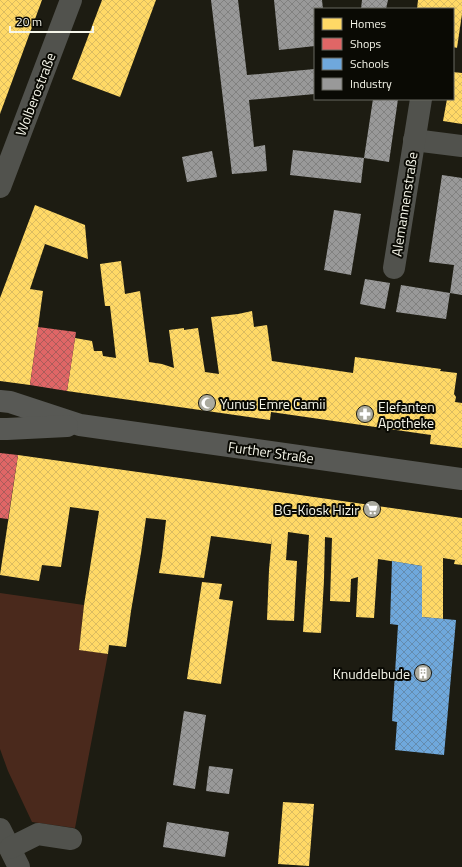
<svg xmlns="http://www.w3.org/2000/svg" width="462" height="867" font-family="'Titillium Web',sans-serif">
  <defs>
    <pattern id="homes-cross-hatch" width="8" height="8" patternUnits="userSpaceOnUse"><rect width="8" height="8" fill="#ffd966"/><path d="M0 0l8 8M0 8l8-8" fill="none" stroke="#dbbc60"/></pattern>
    <pattern id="shops-cross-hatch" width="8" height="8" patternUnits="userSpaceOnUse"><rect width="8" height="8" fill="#e06666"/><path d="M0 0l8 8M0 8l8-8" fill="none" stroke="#ac5c5b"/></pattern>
    <pattern id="schools-cross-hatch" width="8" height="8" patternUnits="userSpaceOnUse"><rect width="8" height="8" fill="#6fa8dc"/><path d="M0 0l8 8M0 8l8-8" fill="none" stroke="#648caf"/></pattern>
    <pattern id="industry-cross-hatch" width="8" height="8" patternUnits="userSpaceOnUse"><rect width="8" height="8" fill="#999"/><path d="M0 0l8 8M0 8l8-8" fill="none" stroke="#818180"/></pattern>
  </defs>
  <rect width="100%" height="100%" fill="#1d1c12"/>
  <polygon fill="#4a291c" points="0,593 84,605 79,649 108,654 75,828 32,822 8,771 0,749"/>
  <g fill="url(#homes-cross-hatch)">
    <polygon points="0,0 42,0 0,114"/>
    <polygon points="102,0 156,0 120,97 72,79"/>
    <polygon points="418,0 462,0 462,14 457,48 453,47 453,9 417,9"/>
    <polygon points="453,72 462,73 462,124 443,121 447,99 453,99"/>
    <polygon points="35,205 85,225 88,259 45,244 30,289 43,291 30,385 0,381 0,298"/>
    <polygon points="121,261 125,294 140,291 149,362 162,364 174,368 169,330 184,328 184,330 198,328 205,372 219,374 211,317 238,314 252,311 254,327 267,325 272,361 353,373 355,357 441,369 440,371 457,373 454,394 456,397 455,402 462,403 462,448 430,444 431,435 271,412 270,420 67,391 75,338 92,341 94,351 102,351 103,356 116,358 110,306 105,306 100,264"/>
    <polygon points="18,455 462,518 462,565 454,564 455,560 443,558 443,619 422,617 422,566 378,559 374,618 356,617 358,577 351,579 350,602 330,601 332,538 325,537 324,580 321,633 303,632 309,535 288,532 286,560 297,561 294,621 267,620 269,570 272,537 271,544 211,536 204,578 159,573 162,556 166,520 146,518 141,553 131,611 126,647 109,645 108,654 79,650 84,605 99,511 70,507 61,567 42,565 39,581 0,575"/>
    <polygon points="202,582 222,584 219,599 233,601 221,684 187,679"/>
    <polygon points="283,802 314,804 309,866 278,864"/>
  </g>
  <g fill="url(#shops-cross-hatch)">
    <polygon points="38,327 76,332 67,391 30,385"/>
    <polygon points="0,453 18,455 8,519 0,518"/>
  </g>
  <polygon fill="url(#schools-cross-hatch)" points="392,561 422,566 422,617 456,620 444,755 395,750 397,722 392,721 398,625 390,624"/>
  <g fill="url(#industry-cross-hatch)">
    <polygon points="211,0 238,0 247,75 315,69 315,94 249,100 254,147 265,145 267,171 232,174"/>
    <polygon points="274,0 322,0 323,9 315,9 315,46 279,50"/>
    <polygon points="362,0 388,0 386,9 361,9"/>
    <polygon points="373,99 398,99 389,162 364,158"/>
    <polygon points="293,150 364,158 361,183 290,175"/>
    <polygon points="212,151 217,177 187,182 182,157"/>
    <polygon points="442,175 462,178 462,295 450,293 454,265 429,262"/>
    <polygon points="334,210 361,214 351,275 324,270"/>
    <polygon points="365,279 390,283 385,309 360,304"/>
    <polygon points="401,285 450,293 446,319 396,312"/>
    <polygon points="184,711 206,715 195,789 173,785"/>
    <polygon points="209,766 233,769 229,794 206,791"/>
    <polygon points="167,822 229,832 225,857 163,847"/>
  </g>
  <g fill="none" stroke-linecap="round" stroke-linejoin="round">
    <g stroke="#51524d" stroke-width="22">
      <polyline points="414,140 462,146"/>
      <polyline points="0,187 71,0"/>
      <polyline points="394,268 421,99"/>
      <polyline points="0,829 19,867"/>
      <polyline points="10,848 38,834 71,839"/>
    </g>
    <g stroke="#585955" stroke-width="22">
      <polyline points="0,401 10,402 80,425 462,479"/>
      <polyline points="0,429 7,429 67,426"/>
    </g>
  </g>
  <defs>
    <g id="mosque-disc" transform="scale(0.9)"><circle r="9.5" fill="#aaaa9e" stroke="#0a0a04"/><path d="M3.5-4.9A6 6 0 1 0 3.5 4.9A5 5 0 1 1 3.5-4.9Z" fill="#fff"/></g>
    <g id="pharmacy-disc" transform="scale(0.9)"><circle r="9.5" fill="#aaaa9e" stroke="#0a0a04"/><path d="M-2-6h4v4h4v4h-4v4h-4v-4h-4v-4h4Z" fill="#fff"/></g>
    <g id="supermarket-disc" transform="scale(0.9)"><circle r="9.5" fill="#aaaa9e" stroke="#0a0a04"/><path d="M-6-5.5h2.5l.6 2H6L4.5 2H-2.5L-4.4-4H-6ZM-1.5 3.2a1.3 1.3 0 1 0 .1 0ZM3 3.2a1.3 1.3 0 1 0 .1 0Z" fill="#fff"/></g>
    <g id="building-disc" transform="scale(0.9)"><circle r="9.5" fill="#aaaa9e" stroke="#0a0a04"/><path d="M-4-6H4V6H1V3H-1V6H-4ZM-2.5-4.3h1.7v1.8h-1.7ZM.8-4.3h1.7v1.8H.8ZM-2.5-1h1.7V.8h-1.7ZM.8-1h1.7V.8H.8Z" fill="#fff"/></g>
  </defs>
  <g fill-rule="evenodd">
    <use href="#mosque-disc" x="207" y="403"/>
    <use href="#pharmacy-disc" x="365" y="414"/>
    <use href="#supermarket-disc" x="372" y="509"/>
    <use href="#building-disc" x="423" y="673"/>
  </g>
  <g text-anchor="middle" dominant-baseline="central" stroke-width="4" stroke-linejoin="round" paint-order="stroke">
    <g font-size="14" fill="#f6f6ea" stroke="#0a0a04">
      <text transform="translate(35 94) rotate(-69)">Wolberostraße</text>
      <text transform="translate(404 204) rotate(-81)">Alemannenstraße</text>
      <text transform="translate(271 452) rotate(8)">Further Straße</text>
    </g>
    <g font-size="14" fill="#f6f6ea" stroke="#0a0a04" text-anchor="start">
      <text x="220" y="403">Yunus Emre Camii</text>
      <text x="378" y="406">Elefanten<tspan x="378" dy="16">Apotheke</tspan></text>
      <text x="359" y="509" text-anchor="end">BG-Kiosk Hizir</text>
      <text x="410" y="673" text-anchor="end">Knuddelbude</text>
    </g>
  </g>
  <rect x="314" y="8" width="140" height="92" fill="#0a0a04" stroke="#686860"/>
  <rect x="322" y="18" width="20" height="12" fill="#ffd966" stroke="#686860"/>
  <text x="350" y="28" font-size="12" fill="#f6f6ea">Homes</text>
  <rect x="322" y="38" width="20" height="12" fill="#e06666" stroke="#686860"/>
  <text x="350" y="48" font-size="12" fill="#f6f6ea">Shops</text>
  <rect x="322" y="58" width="20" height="12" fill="#6fa8dc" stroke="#686860"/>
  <text x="350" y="68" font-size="12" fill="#f6f6ea">Schools</text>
  <rect x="322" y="78" width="20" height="12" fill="#999999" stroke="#686860"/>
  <text x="350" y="88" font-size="12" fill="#f6f6ea">Industry</text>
  <path d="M10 26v6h83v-6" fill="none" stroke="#f6f6ea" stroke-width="2"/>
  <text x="16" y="26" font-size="12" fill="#f6f6ea" stroke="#0a0a04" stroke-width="3" paint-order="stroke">20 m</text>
</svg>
